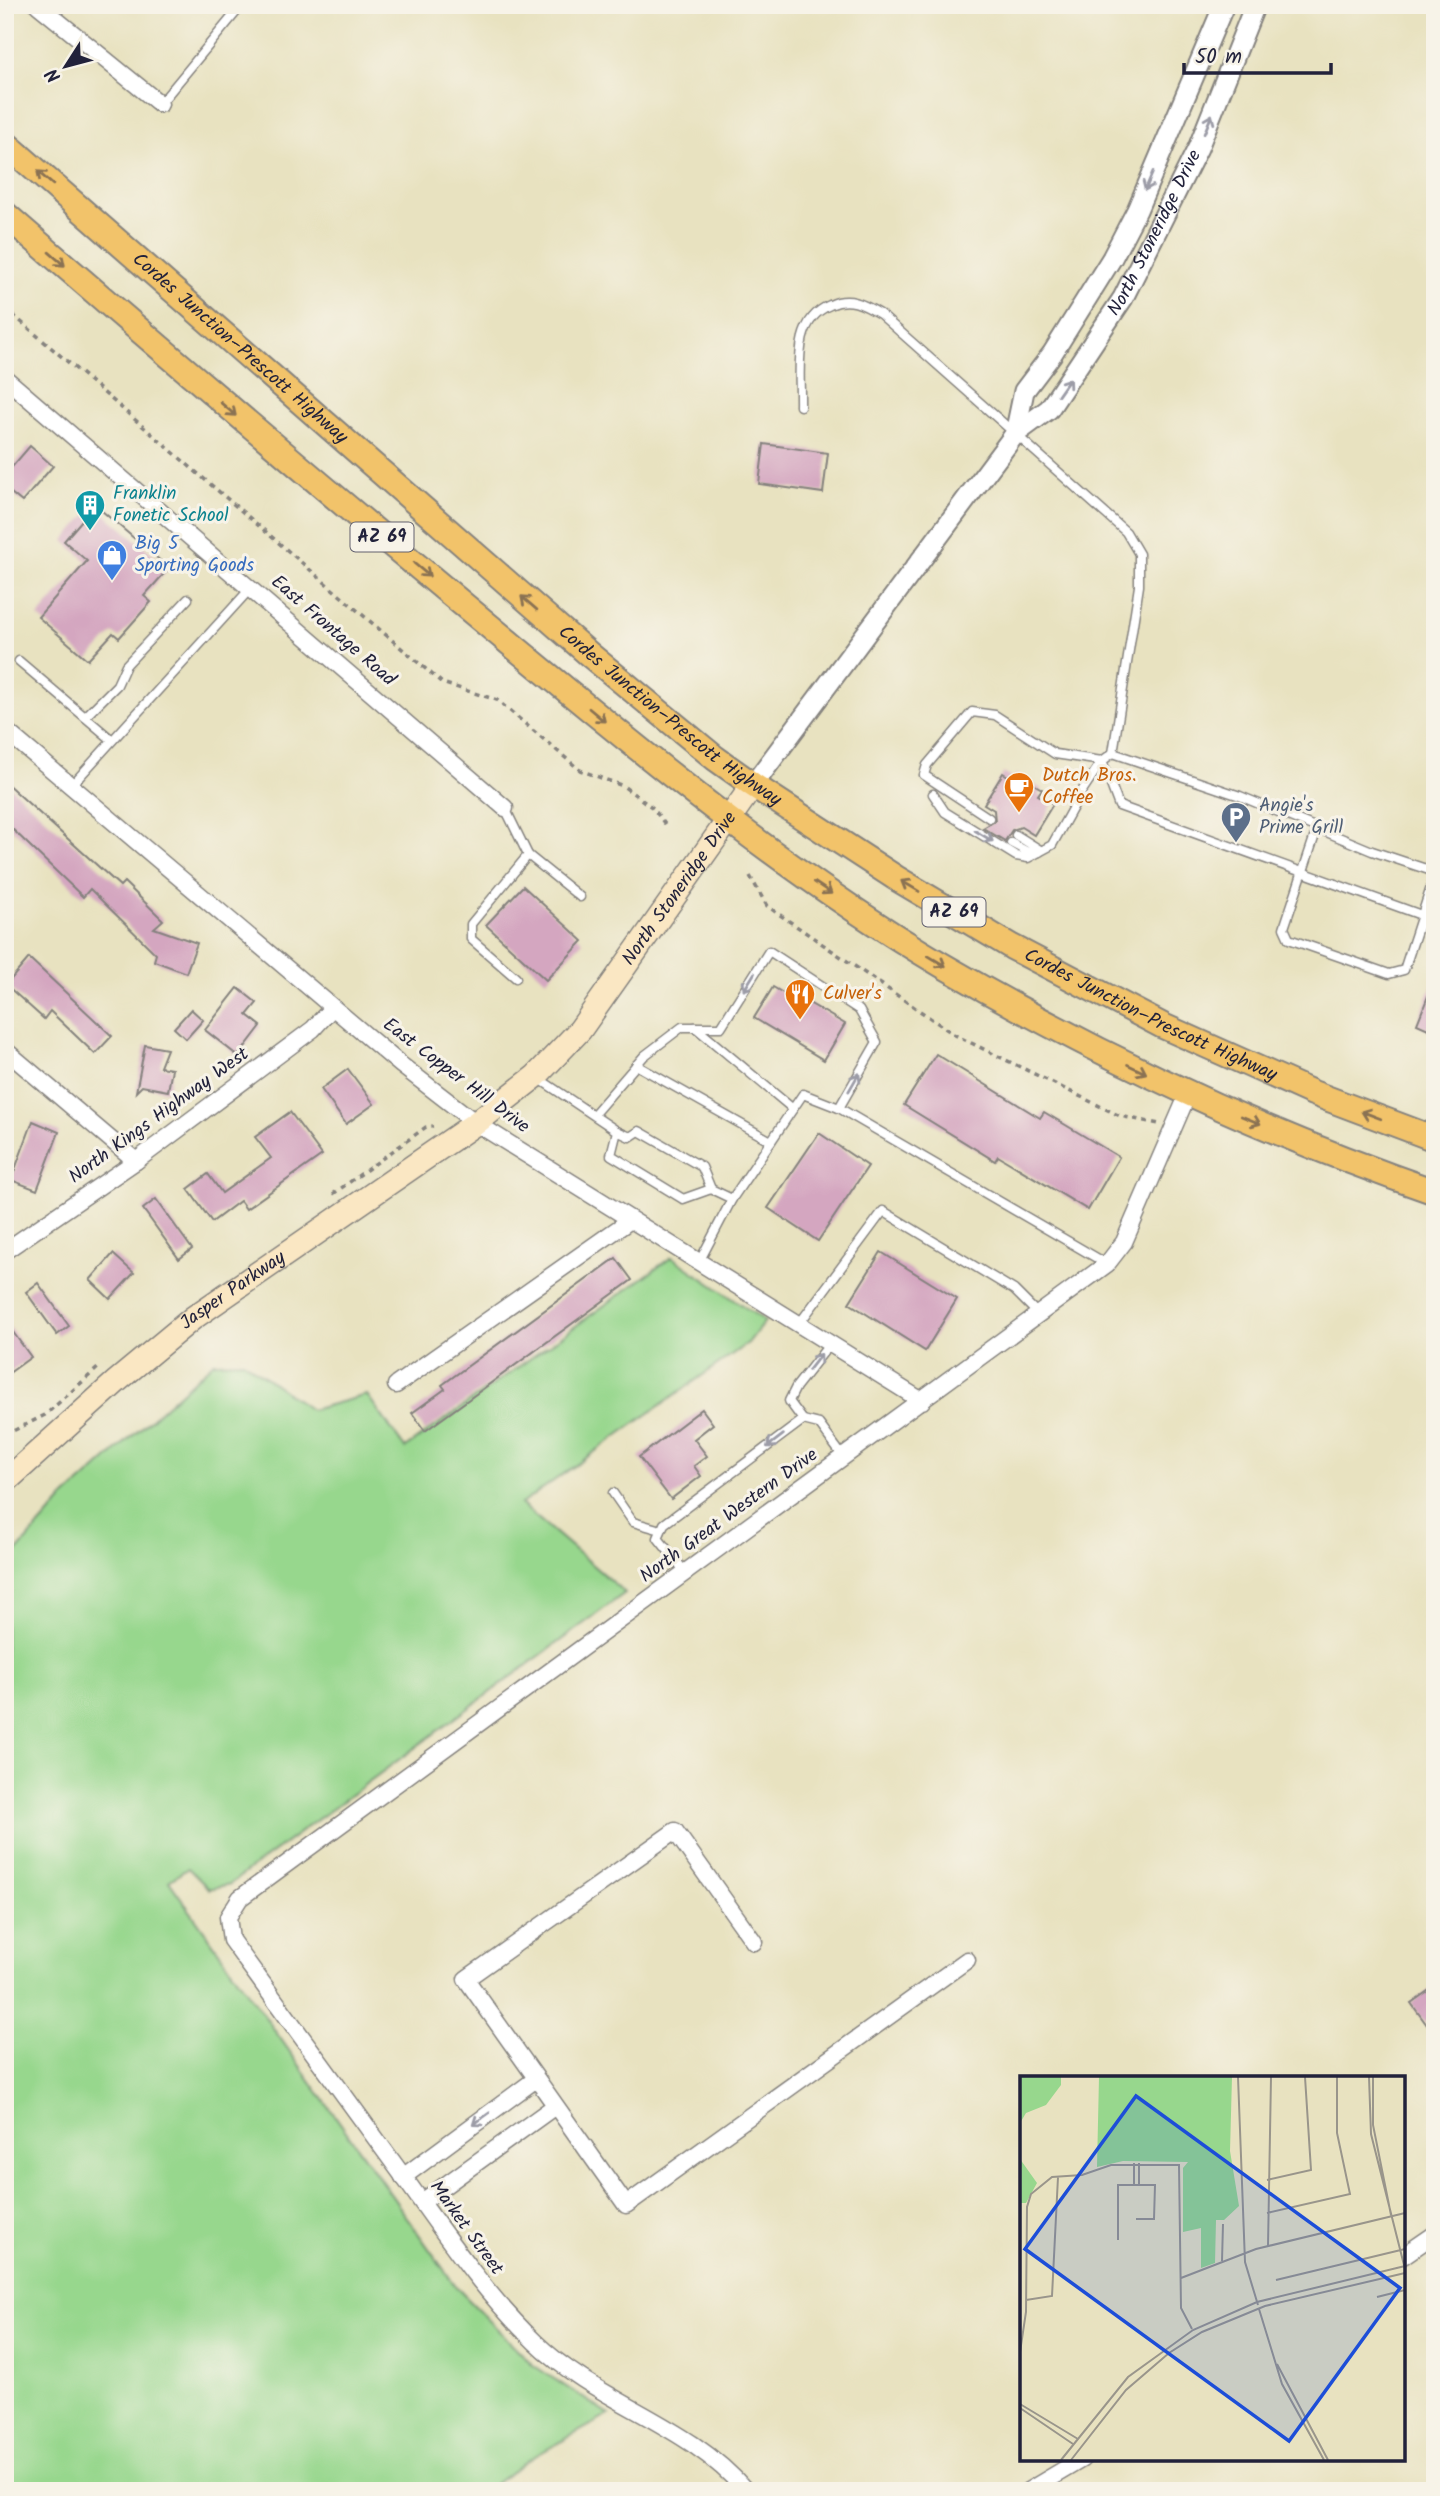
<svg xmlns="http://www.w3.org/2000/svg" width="1440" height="2496" font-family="Kalam,sans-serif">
  <rect width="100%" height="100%" fill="#f7f3e8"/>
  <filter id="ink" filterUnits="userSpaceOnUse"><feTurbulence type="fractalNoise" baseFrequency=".0143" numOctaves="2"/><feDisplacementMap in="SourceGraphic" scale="14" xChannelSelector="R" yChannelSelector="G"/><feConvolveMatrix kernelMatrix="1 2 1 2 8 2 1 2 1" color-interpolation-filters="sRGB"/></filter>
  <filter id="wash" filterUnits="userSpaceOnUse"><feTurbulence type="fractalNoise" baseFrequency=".00686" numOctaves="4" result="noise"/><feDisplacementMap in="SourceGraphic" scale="28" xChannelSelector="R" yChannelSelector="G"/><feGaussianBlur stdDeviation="1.57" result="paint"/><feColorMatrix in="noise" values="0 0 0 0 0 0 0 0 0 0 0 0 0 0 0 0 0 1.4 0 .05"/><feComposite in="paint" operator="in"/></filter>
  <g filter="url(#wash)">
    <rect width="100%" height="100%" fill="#e8e2c0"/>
    <polygon fill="#97d78d" stroke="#5c7c64" stroke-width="2" points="672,1257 765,1321 748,1343 521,1504 625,1593 230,1884 209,1889 188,1868 169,1881 457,2288 533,2365 609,2415 526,2461 485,2491 5,2491 5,1565 64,1498 214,1362 243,1361 311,1410 367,1395 405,1448"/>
    <g id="blocks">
      <g fill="#d4a6c0">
        <polygon points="764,444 828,453 823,493 759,484"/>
        <polygon points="30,446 53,466 22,502 5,488 5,475"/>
        <polygon points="95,505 169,568 144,596 151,602 119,638 113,633 88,660 38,617 87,561 64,541"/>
        <polygon points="1003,773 1013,779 1016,774 1042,789 1038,795 1053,804 1034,835 1021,827 1012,830 1005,841 983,828 995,821 994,810 984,804"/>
        <polygon points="5,782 120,886 124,882 163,920 154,928 197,943 186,973 154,961 156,954 90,889 83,897 5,822"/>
        <polygon points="523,886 583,941 546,980 486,925"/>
        <polygon points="29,958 112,1036 95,1054 50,1011 44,1019 6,985"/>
        <polygon points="1434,981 1435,982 1435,1032 1417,1024"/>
        <polygon points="773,987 805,1006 807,1002 845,1024 824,1060 754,1018"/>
        <polygon points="238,988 257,1003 247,1015 261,1026 238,1056 205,1030"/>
        <polygon points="191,1009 203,1020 186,1039 174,1028"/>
        <polygon points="145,1045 167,1049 160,1067 172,1069 168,1091 142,1086 136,1092"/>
        <polygon points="936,1054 1040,1118 1044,1112 1119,1157 1088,1210 998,1156 995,1161 904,1105"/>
        <polygon points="348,1069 374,1104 346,1124 321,1089"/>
        <polygon points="290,1112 322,1155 246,1209 240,1201 212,1222 188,1189 208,1174 222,1193 271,1158 255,1137"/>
        <polygon points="33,1121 59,1132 37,1190 11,1180"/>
        <polygon points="819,1133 868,1166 818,1241 768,1208"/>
        <polygon points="156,1199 192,1249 179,1259 143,1209"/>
        <polygon points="881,1252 957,1299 925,1351 849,1303"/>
        <polygon points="113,1254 134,1273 110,1299 90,1280"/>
        <polygon points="616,1258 632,1280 425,1431 412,1413 445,1389 442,1385"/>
        <polygon points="38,1283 69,1326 57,1335 26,1292"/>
        <polygon points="5,1321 31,1357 5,1376"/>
        <polygon points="702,1409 713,1424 694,1439 707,1456 694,1466 701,1476 671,1499 639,1457"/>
        <polygon points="1435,1986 1435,2036 1411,2003"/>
      </g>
    </g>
  </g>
  <g filter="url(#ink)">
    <use href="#blocks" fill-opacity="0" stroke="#85827e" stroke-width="2"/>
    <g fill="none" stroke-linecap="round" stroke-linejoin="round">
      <g stroke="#85827e" stroke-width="11">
        <g id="service">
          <polyline points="160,104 242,5"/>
          <path d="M800 406C801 371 791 321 830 305 849 296 863 304 880 314L1126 532 1139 554V586L1113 753 1240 796 1372 851 1435 872"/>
          <polyline points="19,661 112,740"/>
          <polyline points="85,717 117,685 126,665 188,599"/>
          <polyline points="1102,761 1119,806 1435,920"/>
          <polyline points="71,786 250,589"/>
          <polyline points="933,794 945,812 1016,856 1028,858 1052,845 1082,791 1102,761 1113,753"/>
          <polyline points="505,808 528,855 471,924 471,939 516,978"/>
          <polyline points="989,818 924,775 927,765 972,712 995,715 1055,754 1102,761"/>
          <polyline points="1317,829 1284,928 1289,939 1389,974 1404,970 1435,875"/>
          <polyline points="1016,835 1040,850"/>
          <polyline points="1011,843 1026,851 1039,852"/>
          <polyline points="528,855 580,897"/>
          <polyline points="695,1027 793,1109"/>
          <polyline points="636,1065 771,1141"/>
          <polyline points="538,1078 617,1131 611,1155 683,1199 711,1189 732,1199 698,1264"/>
          <polyline points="839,1108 1107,1264"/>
          <polyline points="594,1114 644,1056 682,1027 721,1027 769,951 859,1010 877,1042 839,1108 803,1094 732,1199"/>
          <polyline points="617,1131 630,1137 639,1131 702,1167 711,1189"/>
          <polyline points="799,1324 883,1211 1014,1290 1039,1315"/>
          <polyline points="803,1420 789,1401 796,1387 829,1345"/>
          <polyline points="613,1493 633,1522 661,1530"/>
          <polyline points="685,1572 658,1538 664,1524 803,1420 819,1424 844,1458"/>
        </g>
      </g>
      <g stroke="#85827e" stroke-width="19">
        <g id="minor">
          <polyline points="38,5 160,104"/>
          <polyline points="5,378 505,808"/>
          <polyline points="5,730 401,1065 476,1123 922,1401"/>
          <polyline points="5,1050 136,1161"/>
          <polyline points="5,1251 136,1161 313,1029 332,1008"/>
          <polyline points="396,1385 629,1221"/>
          <polyline points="754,1942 675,1831 466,1979 626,2205 967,1960"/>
          <polyline points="403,2177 536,2079"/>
          <polyline points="422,2202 555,2106"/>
          <polyline points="1403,2256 1435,2234"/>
          <path d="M746 2491C687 2422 599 2404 535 2342 484 2293 444 2233 403 2176 345 2097 288 2018 231 1940L228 1917 240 1898 1107 1264 1124 1242 1188 1094"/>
          <polyline points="1028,2491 1082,2459"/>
          <polyline points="1426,2491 1435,2485"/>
        </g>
      </g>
      <g stroke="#85827e" stroke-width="23">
        <g id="tertiary">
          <polyline points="1015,434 1024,391 1052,354 1112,258 1137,210 1224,5"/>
          <path id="s1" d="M753 785 1015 434 1049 409 1123 298 1198 148 1255 5"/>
        </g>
      </g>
      <g stroke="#85827e" stroke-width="26">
        <g id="secondary">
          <path id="s2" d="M5 1482 117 1381 193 1318 476 1123 536 1076 580 1030 753 785"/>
        </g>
      </g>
      <g stroke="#85827e" stroke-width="28">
        <g id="primary">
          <path id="s3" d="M5 143 590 655 715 758 753 785 896 878 1012 947 1163 1026 1313 1093 1435 1139"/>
          <path d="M5 214C171 358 337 500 506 640 646 756 785 872 942 965 1098 1056 1264 1133 1435 1192"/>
        </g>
      </g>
      <g stroke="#85827e" stroke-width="3.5" stroke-dasharray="5 5" stroke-linecap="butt">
        <polyline points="5,308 442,683 497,700 580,770 623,786 653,808 667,827"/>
        <polyline points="750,876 767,906 955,1035 1120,1116 1159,1124"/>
        <polyline points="333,1194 426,1127 433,1126"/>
        <polyline points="5,1435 45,1415 99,1367"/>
      </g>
      <use href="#service" stroke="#fff" stroke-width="8"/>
      <use href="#minor" stroke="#fff" stroke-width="16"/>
      <use href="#tertiary" stroke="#fff" stroke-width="19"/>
      <use href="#secondary" stroke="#fae7c3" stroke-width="23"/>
      <use href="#primary" stroke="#f2c36a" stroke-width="24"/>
    </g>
    <defs><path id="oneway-shaft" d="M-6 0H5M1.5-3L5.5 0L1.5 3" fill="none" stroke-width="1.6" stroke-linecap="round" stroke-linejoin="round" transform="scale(1.75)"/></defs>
    <g stroke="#9c9ca7">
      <use href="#oneway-shaft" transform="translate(1208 124) rotate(-68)"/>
      <use href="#oneway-shaft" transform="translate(1149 181) rotate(113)"/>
      <use href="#oneway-shaft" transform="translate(1064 387) rotate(-55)"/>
      <use href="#oneway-shaft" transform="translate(984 836) rotate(31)"/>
      <use href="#oneway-shaft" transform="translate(749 982) rotate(122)"/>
      <use href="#oneway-shaft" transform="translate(854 1082) rotate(-60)"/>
      <use href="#oneway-shaft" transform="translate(815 1362) rotate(-52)"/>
      <use href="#oneway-shaft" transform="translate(775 1441) rotate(143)"/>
      <use href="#oneway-shaft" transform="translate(481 2119) rotate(144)"/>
    </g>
    <g stroke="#8a7252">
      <use href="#oneway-shaft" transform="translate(45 178) rotate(-139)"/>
      <use href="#oneway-shaft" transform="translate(57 259) rotate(41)"/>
      <use href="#oneway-shaft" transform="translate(228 409) rotate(41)"/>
      <use href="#oneway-shaft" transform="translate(422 570) rotate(40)"/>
      <use href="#oneway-shaft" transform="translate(529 603) rotate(-139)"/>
      <use href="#oneway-shaft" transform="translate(597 715) rotate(40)"/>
      <use href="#oneway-shaft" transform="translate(910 886) rotate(-149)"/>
      <use href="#oneway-shaft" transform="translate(823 888) rotate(34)"/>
      <use href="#oneway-shaft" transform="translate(937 961) rotate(31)"/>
      <use href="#oneway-shaft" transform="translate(1137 1069) rotate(26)"/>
      <use href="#oneway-shaft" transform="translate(1371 1115) rotate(-159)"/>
      <use href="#oneway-shaft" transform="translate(1251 1120) rotate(22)"/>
    </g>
  </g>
  <defs>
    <g id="building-pin" transform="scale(1.575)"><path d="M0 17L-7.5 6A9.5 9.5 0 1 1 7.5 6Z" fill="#0f9aa8" stroke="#f7f3e8"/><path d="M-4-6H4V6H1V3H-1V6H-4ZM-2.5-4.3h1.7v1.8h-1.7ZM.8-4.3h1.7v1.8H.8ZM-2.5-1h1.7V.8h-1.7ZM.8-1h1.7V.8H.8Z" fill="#fff"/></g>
    <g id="shop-pin" transform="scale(1.575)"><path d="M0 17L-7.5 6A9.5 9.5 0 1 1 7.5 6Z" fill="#3f7fe0" stroke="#f7f3e8"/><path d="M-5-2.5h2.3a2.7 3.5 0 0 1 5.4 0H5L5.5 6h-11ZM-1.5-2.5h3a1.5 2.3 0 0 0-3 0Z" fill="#fff"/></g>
    <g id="cafe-pin" transform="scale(1.575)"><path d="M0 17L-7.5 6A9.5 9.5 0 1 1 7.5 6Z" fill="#e8710a" stroke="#f7f3e8"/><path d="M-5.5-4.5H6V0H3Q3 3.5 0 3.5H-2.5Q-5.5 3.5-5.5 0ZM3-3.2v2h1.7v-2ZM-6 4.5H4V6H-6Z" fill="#fff"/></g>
    <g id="parking-pin" transform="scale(1.575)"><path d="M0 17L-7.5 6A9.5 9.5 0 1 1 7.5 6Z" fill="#5c6f8a" stroke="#f7f3e8"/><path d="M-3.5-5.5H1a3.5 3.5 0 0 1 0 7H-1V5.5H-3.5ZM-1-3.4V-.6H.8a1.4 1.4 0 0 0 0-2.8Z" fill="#fff"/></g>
    <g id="restaurant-pin" transform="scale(1.575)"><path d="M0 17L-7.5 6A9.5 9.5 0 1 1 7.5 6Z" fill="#e8710a" stroke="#f7f3e8"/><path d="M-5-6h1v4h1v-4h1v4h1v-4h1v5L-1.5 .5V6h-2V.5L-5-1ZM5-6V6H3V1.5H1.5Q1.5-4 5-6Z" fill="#fff"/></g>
  </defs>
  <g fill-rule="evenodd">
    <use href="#building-pin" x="90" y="505"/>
    <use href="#shop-pin" x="112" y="555"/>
    <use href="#cafe-pin" x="1019" y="787"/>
    <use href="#parking-pin" x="1236" y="817"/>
    <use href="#restaurant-pin" x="800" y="994"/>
  </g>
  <g text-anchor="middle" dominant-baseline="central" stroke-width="6" stroke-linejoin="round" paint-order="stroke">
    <g fill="#f7f3e8" stroke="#62616f" stroke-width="2">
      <rect x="350.5" y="522.5" width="63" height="29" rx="5"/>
      <rect x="922.5" y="897.5" width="63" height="29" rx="5"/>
    </g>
    <g font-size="18" font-weight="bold" fill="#22223b">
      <text x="382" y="537">AZ 69</text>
      <text x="954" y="912">AZ 69</text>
    </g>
    <g font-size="19" fill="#22223b" stroke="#f7f3e8">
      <text stroke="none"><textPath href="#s1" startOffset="686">North Stoneridge Drive</textPath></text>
      <text stroke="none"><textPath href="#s3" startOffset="312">Cordes Junction–Prescott Highway</textPath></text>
      <text transform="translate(333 631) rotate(41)">East Frontage Road</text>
      <text stroke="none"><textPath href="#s3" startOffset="878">Cordes Junction–Prescott Highway</textPath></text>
      <text stroke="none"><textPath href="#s2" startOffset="906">North Stoneridge Drive</textPath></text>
      <text stroke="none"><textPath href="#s3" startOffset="1446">Cordes Junction–Prescott Highway</textPath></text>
      <text transform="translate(456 1076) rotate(37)">East Copper Hill Drive</text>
      <text transform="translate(159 1116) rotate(-36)">North Kings Highway West</text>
      <text stroke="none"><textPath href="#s2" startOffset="298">Jasper Parkway</textPath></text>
      <text transform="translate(729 1516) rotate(-36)">North Great Western Drive</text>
      <text transform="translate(466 2228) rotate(54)">Market Street</text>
    </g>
    <g font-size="19" fill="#0d838f" stroke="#f7f3e8" text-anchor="start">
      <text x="113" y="494">Franklin<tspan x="113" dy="22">Fonetic School</tspan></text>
    </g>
    <g font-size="19" fill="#366cbe" stroke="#f7f3e8" text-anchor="start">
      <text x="135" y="544">Big 5<tspan x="135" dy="22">Sporting Goods</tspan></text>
    </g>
    <g font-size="19" fill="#c56008" stroke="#f7f3e8" text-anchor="start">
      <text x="1042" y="776">Dutch Bros.<tspan x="1042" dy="22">Coffee</tspan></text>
      <text x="823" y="994">Culver's</text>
    </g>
    <g font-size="19" fill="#4e5e75" stroke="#f7f3e8" text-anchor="start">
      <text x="1259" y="806">Angie's<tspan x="1259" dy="22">Prime Grill</tspan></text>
    </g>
  </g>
  <g transform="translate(1020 2076)">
    <rect width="385" height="385" fill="#e8e2c0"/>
    <path d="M0 1H41V9L26 29 6 37 0 47ZM79 1H212L210 75 219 130 204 144H196L195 187 181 192V152L163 156V92L168 86 103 85 77 91ZM0 83 17 107 6 127H0Z" fill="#97d78d"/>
    <path fill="none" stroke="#99958b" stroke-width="2" d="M218 1 225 186 238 229M349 1 351 58 385 193M353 1V49L371 139M119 87V109M247 104 291 94 285 1M114 109V87M247 137 330 118 317 57V1M98 164V109H135L134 143H116M248 170 251 1M202 185 203 148M161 202 236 173 385 137M256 204 385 173M357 221 385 214M6 224 32 220 38 101M239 233 262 308 304 384M0 276 6 236 7 131 11 118 32 101 62 99 91 89H159L161 232 172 253M257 288 308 384M0 328 58 363M0 332 53 368M41 384 108 301 173 254 237 226 385 190M51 384 106 314 149 277 182 256 245 230 385 197"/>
    <path fill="#1d4ed8" fill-opacity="0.15" stroke="#1d4ed8" stroke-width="3.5" d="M116 20 380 212 269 365 5 173Z"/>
    <rect width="385" height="385" fill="none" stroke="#22223b" stroke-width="3.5"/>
  </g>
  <rect width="1440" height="2496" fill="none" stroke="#f7f3e8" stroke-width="28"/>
  <g transform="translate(66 66) rotate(234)" stroke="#f7f3e8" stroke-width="5" paint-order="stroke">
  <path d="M0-5L12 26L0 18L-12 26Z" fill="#22223b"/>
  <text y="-10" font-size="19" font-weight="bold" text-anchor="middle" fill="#22223b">N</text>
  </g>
  <path d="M1184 63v10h147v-10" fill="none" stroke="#22223b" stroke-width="3.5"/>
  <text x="1195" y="63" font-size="21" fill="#22223b" stroke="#f7f3e8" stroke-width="5" paint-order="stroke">50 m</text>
</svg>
